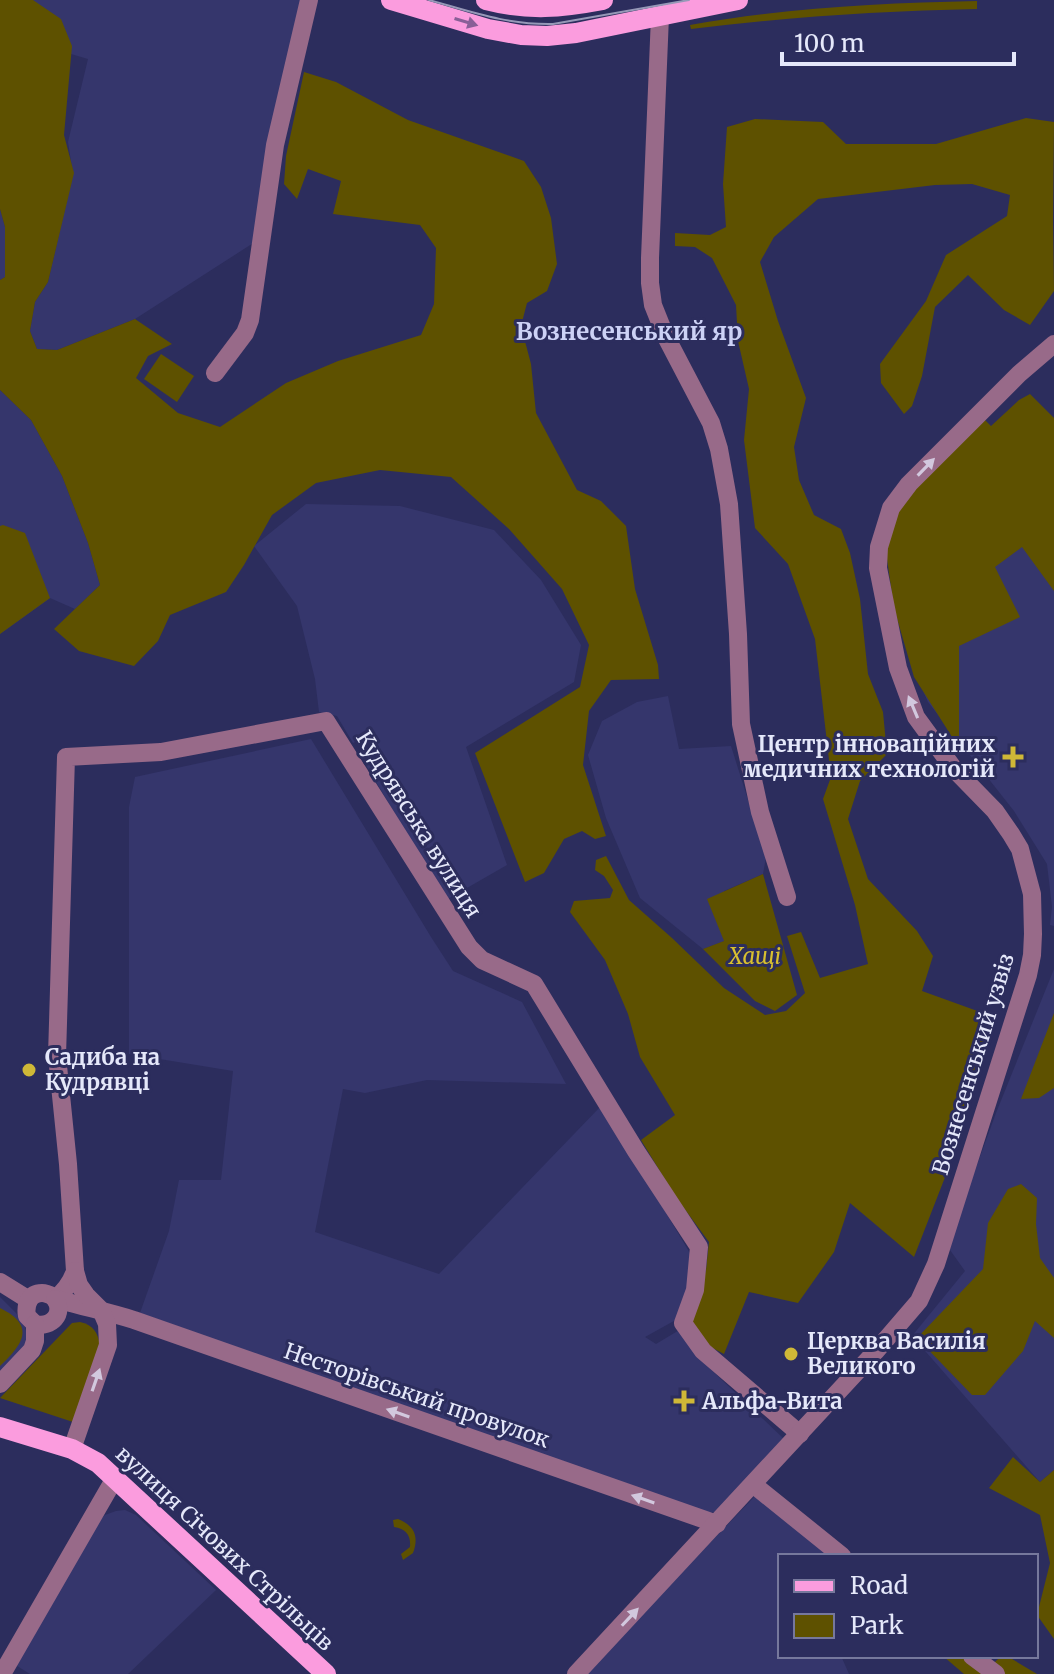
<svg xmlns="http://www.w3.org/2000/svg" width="1054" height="1674" font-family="Merriweather,serif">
  <rect width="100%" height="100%" fill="#2c2d5d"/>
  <g fill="#35366c">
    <polygon points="0,0 304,0 258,240 135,319 57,350 37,349 30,331 35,302 48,282 73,174 68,142 88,59 0,33"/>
    <polygon points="0,209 5,227 5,277 0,280"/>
    <polygon points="0,390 31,420 62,476 88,543 100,585 75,609 50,598 0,634"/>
    <polygon points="306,504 400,506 494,530 541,580 581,645 574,682 466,747 507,865 446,900 366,765 383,756 371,734 353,743 337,716 319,712 315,679 297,606 254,546"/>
    <polygon points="1002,515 1054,555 1054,926 1050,925 1052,907 1047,864 1014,811 928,702 916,675"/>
    <polygon points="668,696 679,749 731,746 766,857 763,874 724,891 725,941 703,949 640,898 606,818 588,755 602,721 637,702"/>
    <polygon points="311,739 431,937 453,971 522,1002 566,1084 427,1080 365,1093 343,1089 315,1232 439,1274 602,1105 694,1260 681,1317 645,1337 656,1344 681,1329 702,1361 784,1439 717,1512 704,1513 140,1313 169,1231 179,1180 221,1180 233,1071 129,1054 129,807 135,777"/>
    <polygon points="1054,969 1054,1470 1040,1482 912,1336 965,1271 950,1250 949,1241 996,1113"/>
    <polygon points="0,1297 16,1313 25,1327 28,1337 25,1347 0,1371"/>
    <polygon points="757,1494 834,1556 780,1556 780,1656 841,1656 849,1674 584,1674"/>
    <polygon points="125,1510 136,1515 216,1590 128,1674 30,1674 14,1664 96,1524 105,1515 116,1511"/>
  </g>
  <g fill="#5e5100">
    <polygon points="0,0 33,0 61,19 72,46 64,135 74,173 48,282 35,302 30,331 37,349 57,350 135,319 172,344 148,356 136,378 178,413 220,427 286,383 338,361 421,335 434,304 436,248 420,225 333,214 341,181 308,169 297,199 284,184 286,156 304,72 336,82 408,120 524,161 541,187 551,218 557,264 547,291 527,303 521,326 531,364 536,413 577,490 601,501 626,526 635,589 658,665 659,679 611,680 589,711 583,765 606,836 595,839 582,831 564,839 544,873 525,882 475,753 580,687 589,645 562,589 509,529 451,477 380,470 316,483 272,515 244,565 226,592 170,615 158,641 134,666 79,651 54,629 100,585 88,543 62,476 31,420 0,390 0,280 5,277 5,227 0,209"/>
    <path d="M977 1V9C881 11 787 17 691 29L690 25C787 8 879 3 977 1Z"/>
    <polygon points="1026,118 1054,122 1053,222 1054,291 1030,325 1004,310 968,275 935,307 922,376 912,406 904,414 881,383 880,364 926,301 946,255 1007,216 1010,195 972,184 935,185 818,199 774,237 760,262 778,321 806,398 794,447 799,480 814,515 841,529 850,553 860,599 868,674 883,712 887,754 860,781 848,819 868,879 917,931 933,956 922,991 994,1017 972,1076 949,1167 914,1257 850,1203 834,1252 798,1303 749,1292 724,1354 705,1344 690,1322 706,1270 709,1242 675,1196 641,1140 675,1115 640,1057 628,1014 605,960 570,912 574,901 610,898 613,890 604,876 595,870 596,860 606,856 629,900 672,938 724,988 765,1015 786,1011 805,993 787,936 801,932 820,978 868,964 855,905 823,799 831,777 815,639 788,564 755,528 744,440 749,389 738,341 736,305 712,258 695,247 675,246 675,233 710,235 726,227 723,184 727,127 755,119 823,122 846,144 936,144"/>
    <polygon points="161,354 194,376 177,402 144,379"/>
    <polygon points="1030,394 1054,418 1054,591 1022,547 995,567 1020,617 959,646 959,748 914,677 894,608 886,552 898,510 924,477 984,419 991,426 1019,400"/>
    <polygon points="3,525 25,533 50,598 0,634 0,526"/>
    <polygon points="763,874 797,995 775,1011 755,1001 703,949 724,941 707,899"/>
    <polygon points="1054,1013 1054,1088 1039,1098 1021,1099"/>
    <polygon points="1021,1184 1037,1198 1036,1224 1040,1258 1054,1278 1054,1338 1035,1321 1023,1351 985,1395 972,1395 917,1338 983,1269 988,1223 1008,1189"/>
    <path d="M0 1308C37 1326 22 1345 0 1366Z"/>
    <path d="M80 1322C93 1325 98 1332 100 1346L73 1422 0 1398 72 1323Z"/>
    <polygon points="1013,1457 1040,1482 1054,1470 1054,1639 1037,1615 1050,1563 1040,1515 989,1488"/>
    <path d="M398 1519C415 1526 419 1537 413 1553L403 1560 401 1554 410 1547C411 1535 406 1529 394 1527L393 1520Z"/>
    <polygon points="943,1656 961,1656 984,1673 1001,1656 1007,1656 1037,1674 964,1674"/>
  </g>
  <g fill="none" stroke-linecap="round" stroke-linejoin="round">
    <g stroke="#986a89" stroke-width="18">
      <polyline points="660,16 650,258 650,283 653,305 665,335 711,423 719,449 729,504 738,634 741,724 760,812 787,897"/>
      <polyline points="215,373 245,333 250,320 275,145 309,0"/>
      <polyline points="0,1282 29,1300"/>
      <path d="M55 1299C65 1291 71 1283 75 1271L68 1164 57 1056 66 757 161 752 326 721 469 947 482 960 534 984 636 1151 699 1247 695 1290 683 1323 703 1351 800 1434"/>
      <path d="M35 1324 27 1316C25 1305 29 1293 42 1293 49 1293 54 1298 60 1300 84 1307 109 1312 134 1320L717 1524"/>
      <path d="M35 1324C51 1328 65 1314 55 1299"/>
      <polyline points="0,1384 32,1350 35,1341 35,1324"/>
      <polyline points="72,1449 108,1345 107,1324 101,1310 86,1295 79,1285 75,1271"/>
      <polyline points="754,1485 842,1556"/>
      <polyline points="972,1656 996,1674"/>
      <polyline points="2,1674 115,1478"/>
      <polyline points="576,1674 876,1351 919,1301 936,1264 1028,975 1032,955 1033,934 1032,894 1020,849 1011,834 995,811 954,769 916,717 898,668 878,568 879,547 891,508 909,484 1019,374 1054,344"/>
    </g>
    <g stroke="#fb9cde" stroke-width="20">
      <polyline points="391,0 488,29 521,35 547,36 576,33 738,0"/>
      <path d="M486 0C529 11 561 8 603 0"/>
      <polyline points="0,1427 72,1449 98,1463 326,1674"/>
    </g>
    <path stroke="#9698b7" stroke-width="2" d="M429 0C472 12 508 25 553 24L689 0"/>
  </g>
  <defs><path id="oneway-solid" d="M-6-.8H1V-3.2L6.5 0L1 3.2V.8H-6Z" transform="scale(2)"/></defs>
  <use fill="#895f97" href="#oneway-solid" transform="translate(466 22) rotate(17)"/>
  <g fill="#d2c8de">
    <use href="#oneway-solid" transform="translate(926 467) rotate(-46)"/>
    <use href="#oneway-solid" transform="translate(913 707) rotate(-113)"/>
    <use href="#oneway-solid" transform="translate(96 1380) rotate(-71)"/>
    <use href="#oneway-solid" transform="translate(398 1413) rotate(-161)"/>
    <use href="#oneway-solid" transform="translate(643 1499) rotate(-161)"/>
    <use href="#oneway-solid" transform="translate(630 1617) rotate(-47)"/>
  </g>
  <g fill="#cfb837" stroke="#2c2d5d" stroke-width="3">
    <path d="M1009 745h8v8h8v8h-8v8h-8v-8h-8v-8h8z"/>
    <circle cx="29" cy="1070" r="8"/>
    <circle cx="791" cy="1354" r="8"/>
    <path d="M680 1389h8v8h8v8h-8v8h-8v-8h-8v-8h8z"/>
  </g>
  <g text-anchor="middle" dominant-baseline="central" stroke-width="6" stroke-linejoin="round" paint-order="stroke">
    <g font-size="22" font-weight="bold" fill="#e5e8fa" stroke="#2c2d5d" text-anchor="start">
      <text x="995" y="744" text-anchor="end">Центр інноваційних<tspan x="995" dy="25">медичних технологій</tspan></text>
      <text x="45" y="1057">Садиба на<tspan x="45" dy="25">Кудрявці</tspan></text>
      <text x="807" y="1341">Церква Василія<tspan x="807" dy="25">Великого</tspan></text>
      <text x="702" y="1401">Альфа-Вита</text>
    </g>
    <g font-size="22" fill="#e5e8fa" stroke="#2c2d5d">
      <text transform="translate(419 824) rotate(58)">Кудрявська вулиця</text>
      <text transform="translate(973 1064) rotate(-73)">Вознесенський узвіз</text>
      <text transform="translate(417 1395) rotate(19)">Несторівський провулок</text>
      <text transform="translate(225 1548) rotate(43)">вулиця Січових Стрільців</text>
    </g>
    <g font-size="22" font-style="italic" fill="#d9c02f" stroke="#2c2d5d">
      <text x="755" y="956">Хащі</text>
    </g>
    <g font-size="24" font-weight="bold" fill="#cdd2f6" stroke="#2c2d5d">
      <text x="629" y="331">Вознесенський яр</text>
    </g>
  </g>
  <rect x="778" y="1554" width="260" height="104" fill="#2c2d5d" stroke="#76789c" stroke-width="2"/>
  <rect x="794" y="1580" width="40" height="12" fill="#fb9cde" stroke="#76789c" stroke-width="2"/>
  <text x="850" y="1594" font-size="24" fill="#e5e8fa">Road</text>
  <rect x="794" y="1614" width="40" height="24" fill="#5e5100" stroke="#76789c" stroke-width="2"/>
  <text x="850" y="1634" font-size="24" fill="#e5e8fa">Park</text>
  <path d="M782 52v12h232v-12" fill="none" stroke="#e5e8fa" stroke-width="4"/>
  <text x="794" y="52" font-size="24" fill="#e5e8fa" stroke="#2c2d5d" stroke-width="6" paint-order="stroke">100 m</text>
</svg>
